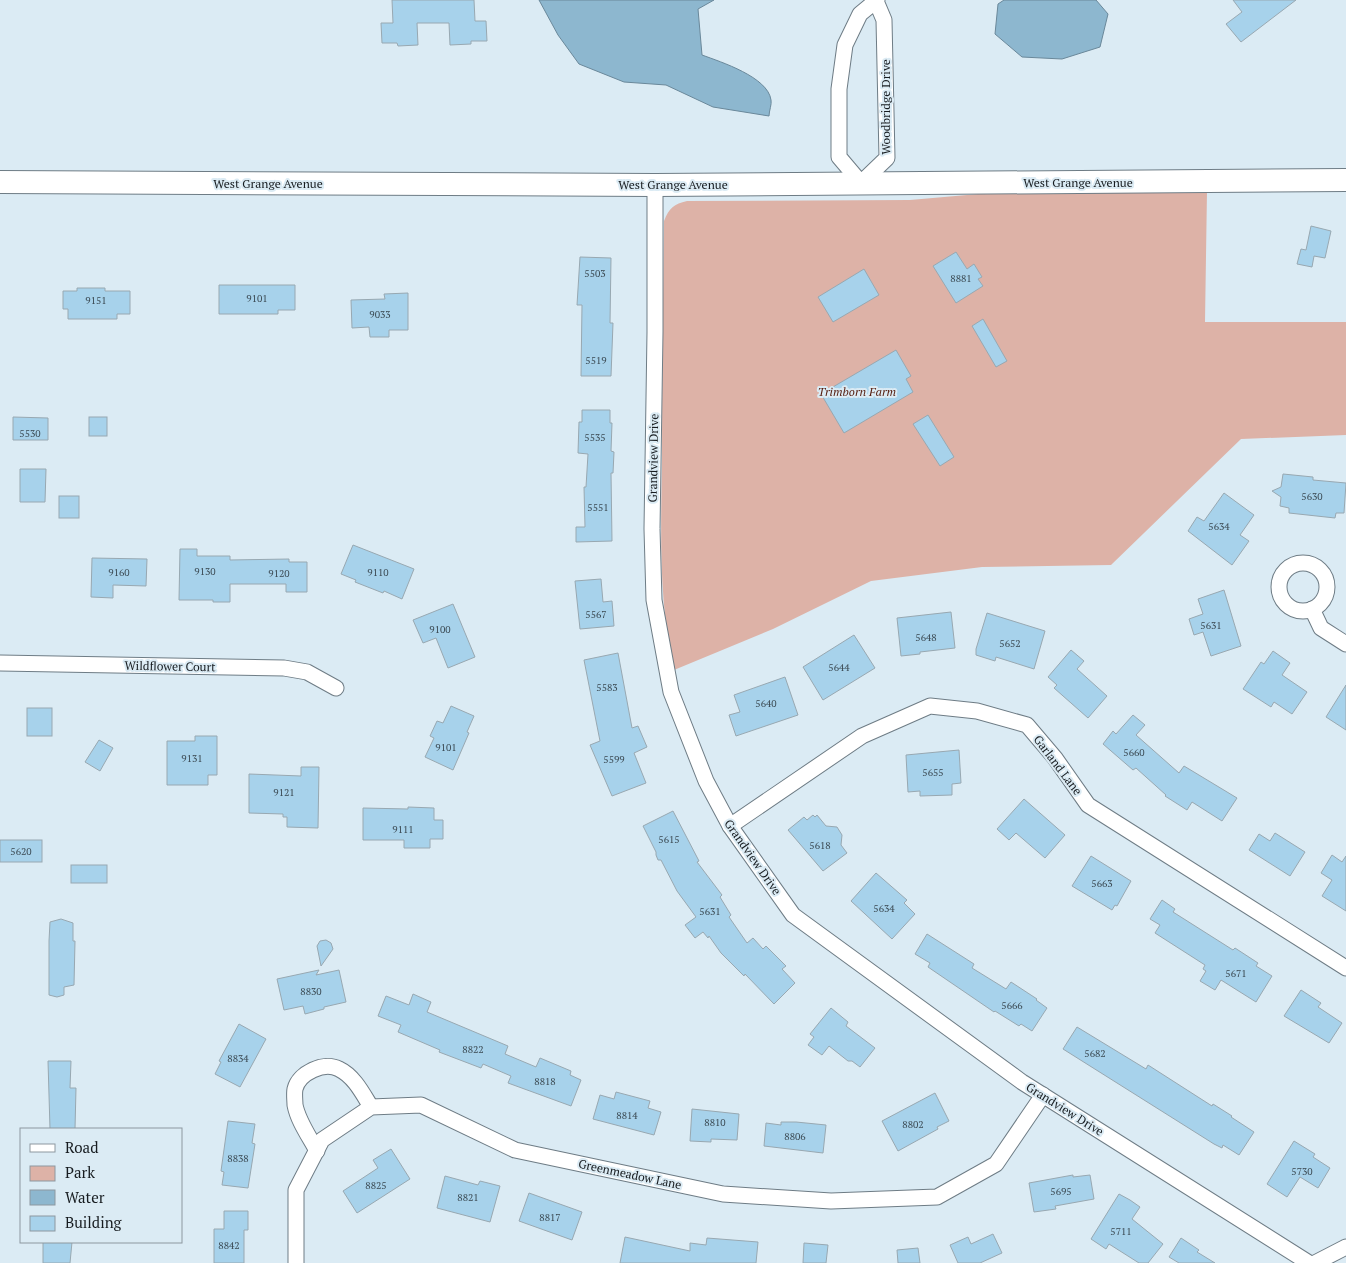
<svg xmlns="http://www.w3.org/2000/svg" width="1346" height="1263" font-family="'PT Serif',serif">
  <rect width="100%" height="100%" fill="#dbebf4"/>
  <path fill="#ddb2a7" d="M1207 191 1205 322H1346V435L1241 439 1111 565 982 567 871 581 773 629 674 670C658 600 661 528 662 457 662 378 663 300 664 221 669 208 674 204 687 201L910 200 1001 192Z"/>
  <g fill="#8db7cf" stroke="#6a889a">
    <path d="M539 0H714L698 9 702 55C721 62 768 77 771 100 772 104 769 111 769 116L713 107 666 85 624 82 579 64 558 35Z"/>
    <polygon points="1004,0 1096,0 1108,14 1100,47 1062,59 1022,57 995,34 998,4"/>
  </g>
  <g fill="#a7d2eb" stroke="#98a8b1">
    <polygon points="392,0 474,0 475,21 486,21 487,41 471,41 471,44 450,45 449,23 417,23 418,45 398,46 397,43 382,43 381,23 393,23"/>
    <polygon points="1233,0 1296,0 1241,42 1226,24 1242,12"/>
    <polygon points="1311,226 1331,231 1325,258 1314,256 1312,267 1297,264 1301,249 1306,250"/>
    <polygon points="956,252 967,269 974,264 982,277 978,279 983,286 956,303 933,266"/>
    <polygon points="580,257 611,258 610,323 613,323 611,376 581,376 582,305 577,305"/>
    <polygon points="864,269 879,295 833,322 818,297"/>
    <polygon points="219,285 295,285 295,310 278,310 278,314 219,314"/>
    <polygon points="77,288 105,288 105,291 130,291 130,314 117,314 117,319 68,319 68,309 63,309 63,291 77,291"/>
    <polygon points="408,293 408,330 389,330 389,337 370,337 369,327 352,328 351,300 385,299 384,294"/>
    <polygon points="983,319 1007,361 996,367 972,326"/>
    <polygon points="896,350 911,376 906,379 913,392 844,433 821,394"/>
    <polygon points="582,410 610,410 610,423 612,423 611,451 614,452 613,473 611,473 612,541 576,542 576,527 585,527 584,487 586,487 588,454 578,453 579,422 582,422"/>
    <polygon points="928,415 954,457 940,466 913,424"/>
    <polygon points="13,417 48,418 48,440 13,440"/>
    <rect x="89" y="417" width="18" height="19"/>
    <polygon points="20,469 46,469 45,502 20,502"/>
    <polygon points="1283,474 1313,477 1313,480 1346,483 1344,513 1336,513 1335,518 1289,513 1289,508 1280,506 1281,497 1272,491 1281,487"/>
    <polygon points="1224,493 1254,515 1240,535 1249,541 1232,565 1188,531 1197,517 1204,521"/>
    <rect x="59" y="496" width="20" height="22"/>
    <polygon points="353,545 414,569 402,599 384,591 383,593 355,582 356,580 341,574"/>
    <polygon points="180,549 197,549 197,556 230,556 230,560 289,559 289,562 307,562 307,592 286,592 286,584 230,584 230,602 213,602 213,600 179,600"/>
    <polygon points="92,558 147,559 146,586 113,585 113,598 91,597"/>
    <polygon points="601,579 603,602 612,601 614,626 580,629 575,581"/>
    <polygon points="1224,590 1241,646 1211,656 1203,632 1194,635 1189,619 1203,614 1198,599"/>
    <polygon points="453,604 475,657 448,668 436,638 423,643 413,620"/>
    <polygon points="951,612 955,648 920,652 920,654 901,656 897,618"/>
    <polygon points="987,613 1045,631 1034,669 996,657 995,661 976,655 976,649"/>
    <polygon points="854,635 875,668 823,700 803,667"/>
    <polygon points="1071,650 1084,661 1077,669 1107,696 1088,718 1054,688 1057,685 1048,677"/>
    <polygon points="1273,651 1290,663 1282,675 1307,692 1292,714 1274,702 1271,707 1243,689 1261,662 1264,664"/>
    <polygon points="618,653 632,728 638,726 647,747 634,753 646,783 612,796 590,745 600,741 584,660"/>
    <polygon points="785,677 798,715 736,736 729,715 740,712 734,695"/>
    <polygon points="1346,685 1346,730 1326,717"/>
    <polygon points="451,706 474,716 467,732 469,733 453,770 425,757 434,738 430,736 437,721 443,723"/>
    <rect x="27" y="708" width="25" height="28"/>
    <polygon points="1133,715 1145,725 1136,735 1179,773 1184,766 1237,798 1222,821 1192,802 1187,810 1165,796 1166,795 1136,768 1133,770 1103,744 1113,731 1116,734"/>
    <polygon points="195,736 217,736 217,775 208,775 208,785 167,785 167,741 195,741"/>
    <polygon points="99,740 113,748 100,771 85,762"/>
    <polygon points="959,750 961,783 952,784 952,795 920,796 920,791 908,792 906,755"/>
    <polygon points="301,767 319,767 318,828 287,827 287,817 283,817 283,814 249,813 249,774 301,776"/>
    <polygon points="1024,799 1065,835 1045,858 1016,833 1009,840 997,829"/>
    <polygon points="408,807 434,808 434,820 443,820 443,839 430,839 430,848 404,848 404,840 363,840 363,808 408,809"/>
    <polygon points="673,811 699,861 697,862 722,895 720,897 731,915 729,917 747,943 753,938 763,949 766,946 786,966 782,969 795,983 774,1004 745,974 744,976 721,953 709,936 708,938 703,932 695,938 685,925 696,917 677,891 661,860 658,860 656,855 656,852 643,826"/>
    <polygon points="813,815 815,817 817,815 826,826 837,827 842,835 841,845 847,853 823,871 788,830 804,817 807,820"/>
    <polygon points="1275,833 1305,852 1290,876 1249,850 1259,834 1270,841"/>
    <rect x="0" y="840" width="42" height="22"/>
    <polygon points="1332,855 1342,862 1346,856 1346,911 1322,896 1332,880 1321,873"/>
    <polygon points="1091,856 1131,881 1117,906 1115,905 1112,910 1072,886"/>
    <rect x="71" y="865" width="36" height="18"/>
    <polygon points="876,873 907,900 904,903 915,914 892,939 851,901"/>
    <polygon points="1162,900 1175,909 1173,912 1233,950 1235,948 1258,963 1256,966 1272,976 1256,1002 1221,980 1215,990 1200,981 1206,971 1203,969 1205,965 1155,933 1160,925 1150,919"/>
    <polygon points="61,919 73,923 73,941 75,941 74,985 64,987 64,995 57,997 49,995 49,941 50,922"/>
    <polygon points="927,934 974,964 972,968 1006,989 1011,982 1037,999 1036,1000 1047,1008 1032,1031 1021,1024 1019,1026 995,1011 994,1012 928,967 930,963 915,954"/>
    <polygon points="326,940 331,943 333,949 321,966 317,946 320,941"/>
    <polygon points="319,970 316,975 339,970 346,1002 324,1007 324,1009 305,1014 303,1006 284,1010 277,979"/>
    <polygon points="1301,990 1321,1003 1318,1007 1342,1023 1329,1043 1284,1016"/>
    <polygon points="413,994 431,1002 427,1012 508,1046 505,1054 536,1067 540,1058 571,1071 570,1075 581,1080 571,1106 508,1083 511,1076 483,1064 481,1068 439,1052 440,1050 398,1032 401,1025 378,1016 386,996 409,1005"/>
    <polygon points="831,1008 848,1022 846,1026 875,1048 860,1067 852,1061 848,1061 829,1046 822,1055 808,1045 814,1037 810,1034"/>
    <polygon points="239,1024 266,1039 240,1087 215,1074 221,1062 219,1061"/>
    <polygon points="1077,1027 1146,1069 1148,1065 1212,1106 1213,1104 1232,1116 1231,1117 1254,1132 1239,1155 1223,1145 1222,1148 1214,1144 1063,1049"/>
    <polygon points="48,1061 71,1061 70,1088 76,1088 75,1129 50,1129"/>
    <polygon points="616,1092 650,1101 648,1108 661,1112 654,1135 593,1119 600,1095 614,1099"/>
    <polygon points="935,1093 949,1121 937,1127 938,1129 898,1151 882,1121"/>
    <polygon points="692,1109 739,1114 737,1140 711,1139 711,1142 690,1141"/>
    <polygon points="228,1121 255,1124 252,1143 255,1144 248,1188 222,1185 224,1172 221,1171"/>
    <polygon points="781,1122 796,1122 826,1125 823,1153 764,1146 766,1123 781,1125"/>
    <polygon points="1294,1141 1315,1154 1313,1157 1330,1168 1318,1188 1300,1177 1287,1197 1267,1184"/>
    <polygon points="391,1149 410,1179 357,1213 343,1191 378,1168 373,1160"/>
    <polygon points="1073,1175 1073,1177 1090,1175 1094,1199 1055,1206 1056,1209 1034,1212 1029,1183"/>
    <polygon points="445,1176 478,1185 480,1181 500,1186 490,1222 437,1208"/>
    <polygon points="529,1193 582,1212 572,1240 519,1221"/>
    <polygon points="1119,1194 1130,1200 1140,1207 1132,1219 1163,1244 1148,1263 1139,1263 1109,1244 1106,1249 1091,1239"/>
    <polygon points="224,1211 248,1211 248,1230 244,1230 244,1263 214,1263 214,1229 224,1229"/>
    <polygon points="993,1234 1002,1253 980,1263 958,1263 950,1245 968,1237 971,1244"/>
    <polygon points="625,1237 690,1251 690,1243 706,1245 707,1238 758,1242 756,1263 620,1263"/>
    <polygon points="1181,1238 1199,1250 1197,1252 1215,1263 1179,1263 1169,1257"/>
    <polygon points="43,1242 72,1242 70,1263 43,1263"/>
    <polygon points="804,1243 828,1245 826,1263 803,1263"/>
    <polygon points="918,1248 920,1263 898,1263 897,1250"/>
  </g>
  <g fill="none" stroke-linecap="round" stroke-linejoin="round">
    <g stroke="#6e7c85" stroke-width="17">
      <g id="street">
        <polyline points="876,1 884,20 887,158 861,183 839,157 839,89 845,45 860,14 877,0"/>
        <polyline points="655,185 655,332 652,529 654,600 671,692 706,781 730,826 793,915 1022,1082 1309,1263"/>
        <circle cx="1303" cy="587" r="24"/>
        <polyline points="1312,609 1321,628 1346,644"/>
        <polyline points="0,663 284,668 307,672 336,688"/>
        <polyline points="730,826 862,736 930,706 977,711 1027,725 1055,758 1088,805 1346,968"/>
        <path d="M317 1151C309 1136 298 1121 295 1105 295 1101 294 1094 295 1089 299 1073 324 1061 339 1069 354 1076 363 1094 371 1107"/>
        <polyline points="296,1263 296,1190 322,1140 371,1107 421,1105 515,1150 723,1194 831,1201 937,1197 996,1164 1043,1095"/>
        <polyline points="1315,1263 1346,1247"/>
      </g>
    </g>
    <g stroke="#6e7c85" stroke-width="24">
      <polyline id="secondary" points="0,182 655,185 1346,180"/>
    </g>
    <use href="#street" stroke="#fff" stroke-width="15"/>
    <use href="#secondary" stroke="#fff" stroke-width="22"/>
  </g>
  <g text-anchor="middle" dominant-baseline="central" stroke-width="4" stroke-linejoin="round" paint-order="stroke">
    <g font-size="10" fill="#3b4a53">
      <text x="595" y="273">5503</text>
      <text x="961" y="278">8881</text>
      <text x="257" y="298">9101</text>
      <text x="96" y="300">9151</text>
      <text x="380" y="314">9033</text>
      <text x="596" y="360">5519</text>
      <text x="30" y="433">5530</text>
      <text x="595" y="437">5535</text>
      <text x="1312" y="496">5630</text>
      <text x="598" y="507">5551</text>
      <text x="1219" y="526">5634</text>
      <text x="205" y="571">9130</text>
      <text x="119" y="572">9160</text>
      <text x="378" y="572">9110</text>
      <text x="279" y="573">9120</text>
      <text x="596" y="614">5567</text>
      <text x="1211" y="625">5631</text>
      <text x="440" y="629">9100</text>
      <text x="926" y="637">5648</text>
      <text x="1010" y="643">5652</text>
      <text x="839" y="667">5644</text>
      <text x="607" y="687">5583</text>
      <text x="766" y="703">5640</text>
      <text x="446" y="747">9101</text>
      <text x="1134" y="752">5660</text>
      <text x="192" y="758">9131</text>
      <text x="614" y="759">5599</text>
      <text x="933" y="772">5655</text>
      <text x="284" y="792">9121</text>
      <text x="403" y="829">9111</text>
      <text x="669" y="839">5615</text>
      <text x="820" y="845">5618</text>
      <text x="21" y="851">5620</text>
      <text x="1102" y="883">5663</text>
      <text x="884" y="908">5634</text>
      <text x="710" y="911">5631</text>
      <text x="1236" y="973">5671</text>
      <text x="311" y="991">8830</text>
      <text x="1012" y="1005">5666</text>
      <text x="473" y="1049">8822</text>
      <text x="1095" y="1053">5682</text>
      <text x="238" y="1058">8834</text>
      <text x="545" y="1081">8818</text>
      <text x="627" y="1115">8814</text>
      <text x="715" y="1122">8810</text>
      <text x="913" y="1124">8802</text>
      <text x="795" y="1136">8806</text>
      <text x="238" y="1158">8838</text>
      <text x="1302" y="1171">5730</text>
      <text x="376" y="1185">8825</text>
      <text x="1061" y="1191">5695</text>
      <text x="468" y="1197">8821</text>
      <text x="550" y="1217">8817</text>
      <text x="1121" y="1231">5711</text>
      <text x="229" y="1245">8842</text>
    </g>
    <g font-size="12" fill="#171c20" stroke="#dbebf4">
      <text transform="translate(885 107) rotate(-90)">Woodbridge Drive</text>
      <text x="1078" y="182">West Grange Avenue</text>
      <text x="268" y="183">West Grange Avenue</text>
      <text x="673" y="184">West Grange Avenue</text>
      <text transform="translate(653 458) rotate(-89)">Grandview Drive</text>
      <text transform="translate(170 666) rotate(1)">Wildflower Court</text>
      <text transform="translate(1058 765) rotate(53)">Garland Lane</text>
      <text transform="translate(753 857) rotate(55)">Grandview Drive</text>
      <text transform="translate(1065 1109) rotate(32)">Grandview Drive</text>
      <text transform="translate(630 1174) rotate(12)">Greenmeadow Lane</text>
    </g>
    <g font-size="12" font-style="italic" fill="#551d0f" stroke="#dbebf4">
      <text x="857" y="391">Trimborn Farm</text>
    </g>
  </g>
  <rect x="20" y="1128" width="162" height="115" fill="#dbebf4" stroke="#8d989f"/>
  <rect x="30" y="1144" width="25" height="8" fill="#ffffff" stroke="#8d989f"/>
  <text x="65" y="1153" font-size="15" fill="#171c20">Road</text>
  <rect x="30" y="1166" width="25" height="15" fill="#ddb2a7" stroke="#8d989f"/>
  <text x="65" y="1178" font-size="15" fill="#171c20">Park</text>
  <rect x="30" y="1190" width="25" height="15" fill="#8db7cf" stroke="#8d989f"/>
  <text x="65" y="1203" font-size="15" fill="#171c20">Water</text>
  <rect x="30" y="1216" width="25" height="15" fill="#a7d2eb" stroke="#8d989f"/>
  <text x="65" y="1228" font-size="15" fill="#171c20">Building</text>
</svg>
